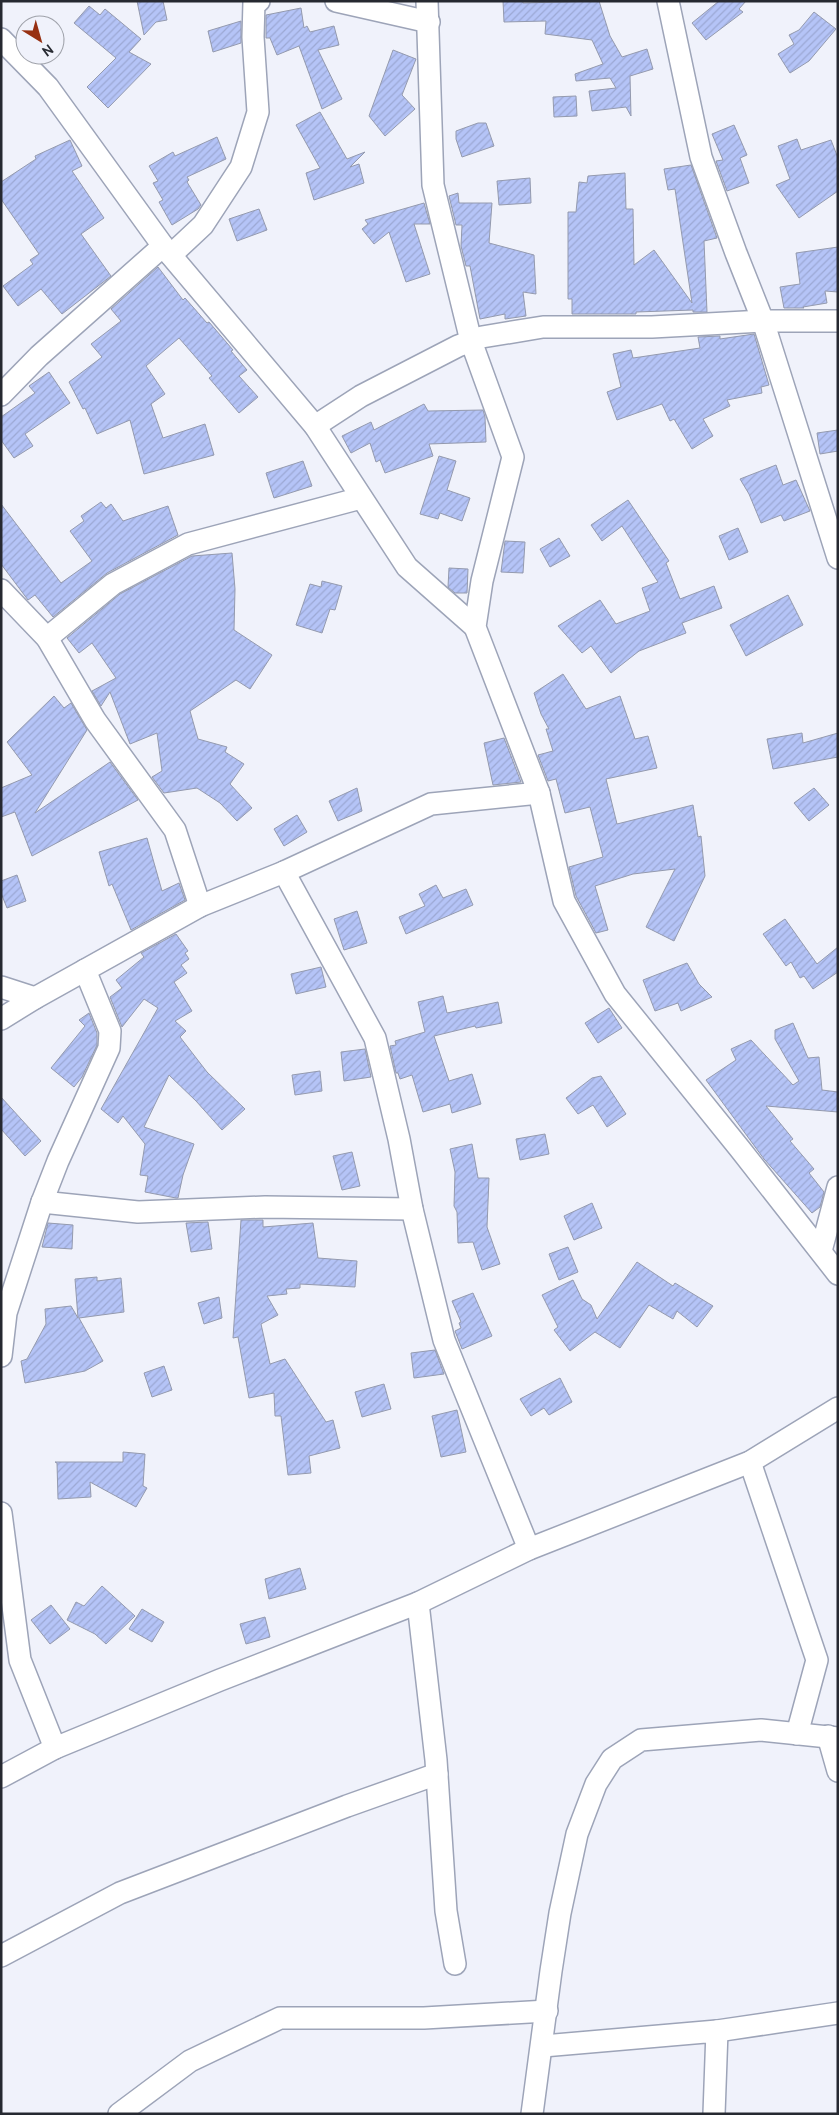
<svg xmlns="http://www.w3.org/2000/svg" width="839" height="2115" font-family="Cabin,sans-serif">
  <defs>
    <pattern id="building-hatch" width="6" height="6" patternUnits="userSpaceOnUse" patternTransform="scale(1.25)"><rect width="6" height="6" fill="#b5c4f7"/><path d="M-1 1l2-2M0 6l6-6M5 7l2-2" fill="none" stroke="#9ca8d4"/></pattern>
  </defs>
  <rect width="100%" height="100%" fill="#f0f2fb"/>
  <g fill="url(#building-hatch)" stroke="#949aae">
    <polygon points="137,1 163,1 167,20 156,22 144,35"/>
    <polygon points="503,1 523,1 523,3 599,1 610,36 622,57 647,49 653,69 630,76 631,116 626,107 592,111 589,91 616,88 610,78 576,81 575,74 603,64 592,40 545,34 546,21 504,22"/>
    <polygon points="719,1 746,1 739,9 743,12 706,40 692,23"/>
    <polygon points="89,6 100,15 105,9 141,39 129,52 151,64 108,108 87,87 116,58 74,23"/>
    <polygon points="301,8 304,28 307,26 310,32 334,26 339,45 318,50 342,99 322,109 299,46 277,55 270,38 266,38 266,15"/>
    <polygon points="814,12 836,29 809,61 790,73 778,54 794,44 789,35 799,30"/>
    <polygon points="241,21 241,43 213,52 208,31"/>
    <polygon points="393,50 416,59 402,95 415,109 385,136 369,116"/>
    <polygon points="576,96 577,116 554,117 553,97"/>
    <polygon points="320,112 347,159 365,152 350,167 359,164 364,183 314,200 306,173 320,168 296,125"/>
    <polygon points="478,123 486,123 494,146 462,157 456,139 456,131"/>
    <polygon points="734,125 747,155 740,158 749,183 727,191 716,161 723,160 712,134"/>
    <polygon points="217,137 226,159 187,177 189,180 187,182 201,205 198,209 172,225 159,202 163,200 153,183 158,181 149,166 173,152 175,156"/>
    <polygon points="797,139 801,150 831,140 838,158 838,191 799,218 776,185 790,179 778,146"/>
    <polygon points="70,140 82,166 72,171 104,218 81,234 111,276 62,314 41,289 18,306 3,286 33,264 30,260 39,254 1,199 1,182 36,159 35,156"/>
    <polygon points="691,165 717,238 704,241 707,312 693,312 693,310 636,312 636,314 572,314 572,299 568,299 568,212 576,212 579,182 587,183 588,176 625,173 626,209 633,209 634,265 654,250 692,303 675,189 668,190 664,169"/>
    <polygon points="530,178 531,203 499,205 497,181"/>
    <polygon points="458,193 459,203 492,203 489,243 534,255 536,294 523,292 526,316 505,319 505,314 480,319 470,266 466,266 461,246 462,225 456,225 449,196"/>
    <polygon points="424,203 430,224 414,224 430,274 406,282 389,232 374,244 362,229 368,224 365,220"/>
    <polygon points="259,209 267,230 237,241 229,219"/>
    <polygon points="838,247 838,292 825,291 827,303 803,307 804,308 784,308 780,287 800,284 796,253"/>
    <polygon points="158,267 183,300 185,298 207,323 209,322 233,350 231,351 247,370 239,376 258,397 239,413 209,378 212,376 179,338 146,366 165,394 151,404 163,438 205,424 214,455 144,474 130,420 97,434 85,408 83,409 69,382 102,357 91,344 121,321 111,309"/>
    <polygon points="754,334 769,385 761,387 762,393 727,400 730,406 703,419 713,436 692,449 674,419 670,421 662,404 617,420 607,392 621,387 613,354 631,350 633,358 640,357 700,348 698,337 720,336 720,339"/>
    <polygon points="49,372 70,403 25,434 33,446 14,458 1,440 1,417 35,393 29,386"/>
    <polygon points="424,404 428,411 483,410 485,417 486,442 429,444 433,456 385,473 380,460 376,462 370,443 351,453 342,436 371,422 374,430"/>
    <polygon points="838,430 838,451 820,454 817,433"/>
    <polygon points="439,456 456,461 447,490 470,498 462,521 440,513 438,519 420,514"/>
    <polygon points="303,461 312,486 274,498 266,473"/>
    <polygon points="776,465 783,485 796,480 810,511 784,521 781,515 761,523 749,494 740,479"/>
    <polygon points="628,500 669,561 666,563 680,599 714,586 722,608 682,623 686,633 639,651 611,673 591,646 582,653 558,626 600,600 616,624 650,611 642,588 658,582 622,526 602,541 591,525"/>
    <polygon points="101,502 106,508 111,504 123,521 168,506 178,535 107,573 53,617 35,595 28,600 1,564 1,504 61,583 92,561 70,531 84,521 81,516"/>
    <polygon points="738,528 748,552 729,560 719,536"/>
    <polygon points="559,538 570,556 550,567 540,549"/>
    <polygon points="505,541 525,542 523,573 501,572"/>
    <polygon points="232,553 235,589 234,630 272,655 250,689 236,680 190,711 198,739 227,747 225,752 244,764 230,784 252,808 237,821 220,803 197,788 164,793 152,777 162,771 157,733 130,744 110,692 101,706 92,691 116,678 92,643 79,653 67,638 120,594 192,556"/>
    <polygon points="449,568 468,569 467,593 455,593 448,587"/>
    <polygon points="322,581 342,586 335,610 330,609 322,633 296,625 310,584 321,587"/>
    <polygon points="788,595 803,625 746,656 730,625"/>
    <polygon points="563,674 586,709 620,696 635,739 648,736 657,768 606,779 617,824 693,805 698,837 701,836 705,876 674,941 646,927 675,869 633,874 595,886 608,930 596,933 576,896 569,867 603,857 590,807 565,813 556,779 548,781 538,755 553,751 546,729 549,729 541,714 534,693"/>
    <polygon points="54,696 64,708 71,703 87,730 35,813 110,762 138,800 32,856 15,812 1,817 1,788 32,775 7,742"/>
    <polygon points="802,733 803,743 838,733 838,757 773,769 767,739"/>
    <polygon points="504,738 521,782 493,785 484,743"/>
    <polygon points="357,788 362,811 338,821 329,801"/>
    <polygon points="814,788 829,805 809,821 794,803"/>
    <polygon points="297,815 307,832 284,846 274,829"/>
    <polygon points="147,838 162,891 179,883 185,900 131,930 112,884 109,886 99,852"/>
    <polygon points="17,875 26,901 7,908 1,893 1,881"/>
    <polygon points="436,885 443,898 466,889 473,905 406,934 399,917 425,906 419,894"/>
    <polygon points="357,911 367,943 344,950 334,919"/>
    <polygon points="785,919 817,964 838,947 838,972 813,989 804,976 800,978 791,962 786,966 763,934"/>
    <polygon points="176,934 188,951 185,953 189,959 181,965 187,973 174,982 192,1011 175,1021 186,1031 180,1037 207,1072 245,1109 222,1130 196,1101 169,1075 144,1127 194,1144 183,1175 178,1198 176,1198 145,1192 148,1176 140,1175 145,1144 123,1116 118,1123 101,1109 158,1008 144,999 122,1027 110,997 122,988 116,980 144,957 141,953"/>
    <polygon points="687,963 699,984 712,997 681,1011 678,1003 655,1011 643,980"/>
    <polygon points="321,967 326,987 296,994 291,974"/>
    <polygon points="443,996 447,1013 498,1002 502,1023 476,1028 475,1026 434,1036 449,1081 472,1074 481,1104 452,1113 450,1104 423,1112 412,1075 400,1079 398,1073 396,1073 390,1046 396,1045 395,1041 425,1032 418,1002"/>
    <polygon points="609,1008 622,1028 598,1043 585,1023"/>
    <polygon points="89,1013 97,1033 97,1045 82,1077 74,1087 51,1068 85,1026 79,1020"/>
    <polygon points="793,1023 808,1058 819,1057 822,1090 838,1092 838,1112 766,1106 793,1139 790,1141 814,1169 809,1173 824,1192 820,1207 812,1213 764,1159 706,1080 736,1060 731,1049 751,1040 793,1085 799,1081 775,1039 775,1030"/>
    <polygon points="365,1049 371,1077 344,1081 341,1052"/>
    <polygon points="320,1071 322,1091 295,1095 292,1075"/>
    <polygon points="601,1076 626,1114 607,1127 593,1105 578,1114 566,1098 592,1078"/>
    <polygon points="1,1097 41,1141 25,1156 1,1129"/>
    <polygon points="545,1134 549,1154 520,1160 516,1139"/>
    <polygon points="472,1144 478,1178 489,1178 487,1227 500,1264 482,1270 473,1242 458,1243 457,1212 454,1206 455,1172 450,1149"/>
    <polygon points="352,1152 360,1186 342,1190 333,1156"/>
    <polygon points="592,1203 602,1228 574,1240 564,1216"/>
    <polygon points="241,1220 263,1220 263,1227 313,1223 318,1258 357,1261 355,1287 300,1284 300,1288 286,1289 287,1294 267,1296 278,1315 261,1324 270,1364 285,1359 326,1422 333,1420 340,1448 309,1456 311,1473 288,1475 281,1416 275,1416 274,1393 249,1398 238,1337 233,1338"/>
    <polygon points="208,1222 212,1249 191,1252 186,1223"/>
    <polygon points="48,1223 73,1225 72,1249 42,1247"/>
    <polygon points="568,1247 578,1272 559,1280 549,1254"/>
    <polygon points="637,1262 673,1286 675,1283 713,1306 697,1327 677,1311 673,1319 649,1305 620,1348 595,1332 570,1351 554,1330 558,1327 542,1295 573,1280 582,1299 591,1305 597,1319"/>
    <polygon points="97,1277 97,1281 121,1278 124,1312 79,1318 103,1361 85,1371 25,1383 21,1361 27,1359 46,1324 45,1309 71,1306 78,1318 75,1279"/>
    <polygon points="473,1293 492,1336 462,1349 455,1331 461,1328 459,1323 461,1322 452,1301"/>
    <polygon points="219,1297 222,1318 204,1324 198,1303"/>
    <polygon points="435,1350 444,1374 414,1378 411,1353"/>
    <polygon points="164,1366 172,1390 152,1397 144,1373"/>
    <polygon points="560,1378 572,1402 549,1415 544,1408 531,1416 520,1399"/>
    <polygon points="384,1384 391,1409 362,1417 355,1392"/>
    <polygon points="457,1410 466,1452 441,1457 432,1416"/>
    <polygon points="123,1452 145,1454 143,1486 147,1488 136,1507 90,1482 91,1497 58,1499 57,1463 55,1462 123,1462"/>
    <polygon points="300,1568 306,1589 269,1599 265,1579"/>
    <polygon points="102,1586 135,1616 106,1644 95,1634 67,1620 76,1602 84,1606"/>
    <polygon points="51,1605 70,1629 50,1644 31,1620"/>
    <polygon points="142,1609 164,1622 152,1642 129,1629"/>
    <polygon points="265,1617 270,1637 246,1644 240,1624"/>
  </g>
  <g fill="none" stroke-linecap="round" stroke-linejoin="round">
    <g stroke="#9da4b8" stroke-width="24">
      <g id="street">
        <polyline points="336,1 429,22"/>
        <polyline points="427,1 433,185 471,341 513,457 482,581 475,627 539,793 564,901 615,994 740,1149 838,1274"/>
        <polyline points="668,1 701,157 736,253 763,321 838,558"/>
        <polyline points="1,39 48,87 163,246 315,426 407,567 475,627"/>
        <polyline points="171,255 203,225 241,167 258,112 253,37 254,2 259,1"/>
        <polyline points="1,395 39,356 163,246"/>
        <polyline points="315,426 361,396 458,346 482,337 543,327 652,327 763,321 838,321"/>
        <polyline points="1,590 47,638 95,720 175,830 200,906"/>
        <polyline points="47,638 113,584 188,544 361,498"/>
        <polyline points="284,872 375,1038 399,1139 412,1209 444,1340 529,1549"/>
        <polyline points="1,987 35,998"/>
        <polyline points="1,1019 35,998 200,906 284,872 431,804 539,793"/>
        <polyline points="42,1202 138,1212 265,1207 412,1209"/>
        <polyline points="821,1251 838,1187"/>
        <polyline points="1,1356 6,1313 42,1202 58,1161 109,1048 110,1031 85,970"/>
        <polyline points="750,1462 817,1660 797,1734"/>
        <polyline points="1,1513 20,1660 55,1748"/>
        <polyline points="418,1603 436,1760 446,1911 455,1964"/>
        <polyline points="828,1736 838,1771"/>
        <polyline points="1,1777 55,1748 220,1680 418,1603 529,1549 750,1462 838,1408"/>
        <polyline points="1,1956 120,1893 347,1806 437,1774"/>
        <polyline points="717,2031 838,2013"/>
        <polyline points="543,2046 717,2031 714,2114"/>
        <polyline points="119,2114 190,2061 280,2018 424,2018 547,2011"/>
        <polyline points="532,2114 551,1971 560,1913 577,1834 596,1784 612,1759 641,1740 761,1730 838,1738"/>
      </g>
    </g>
    <use href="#street" stroke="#fff" stroke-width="21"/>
  </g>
  <rect width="839" height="2115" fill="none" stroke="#262931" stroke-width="5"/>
  <g transform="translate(40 40) rotate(143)"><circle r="24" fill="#f0f2fb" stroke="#9fa2aa"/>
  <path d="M0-4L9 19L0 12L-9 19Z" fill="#973012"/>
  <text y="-8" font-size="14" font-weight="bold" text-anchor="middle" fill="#262931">N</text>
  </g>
</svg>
